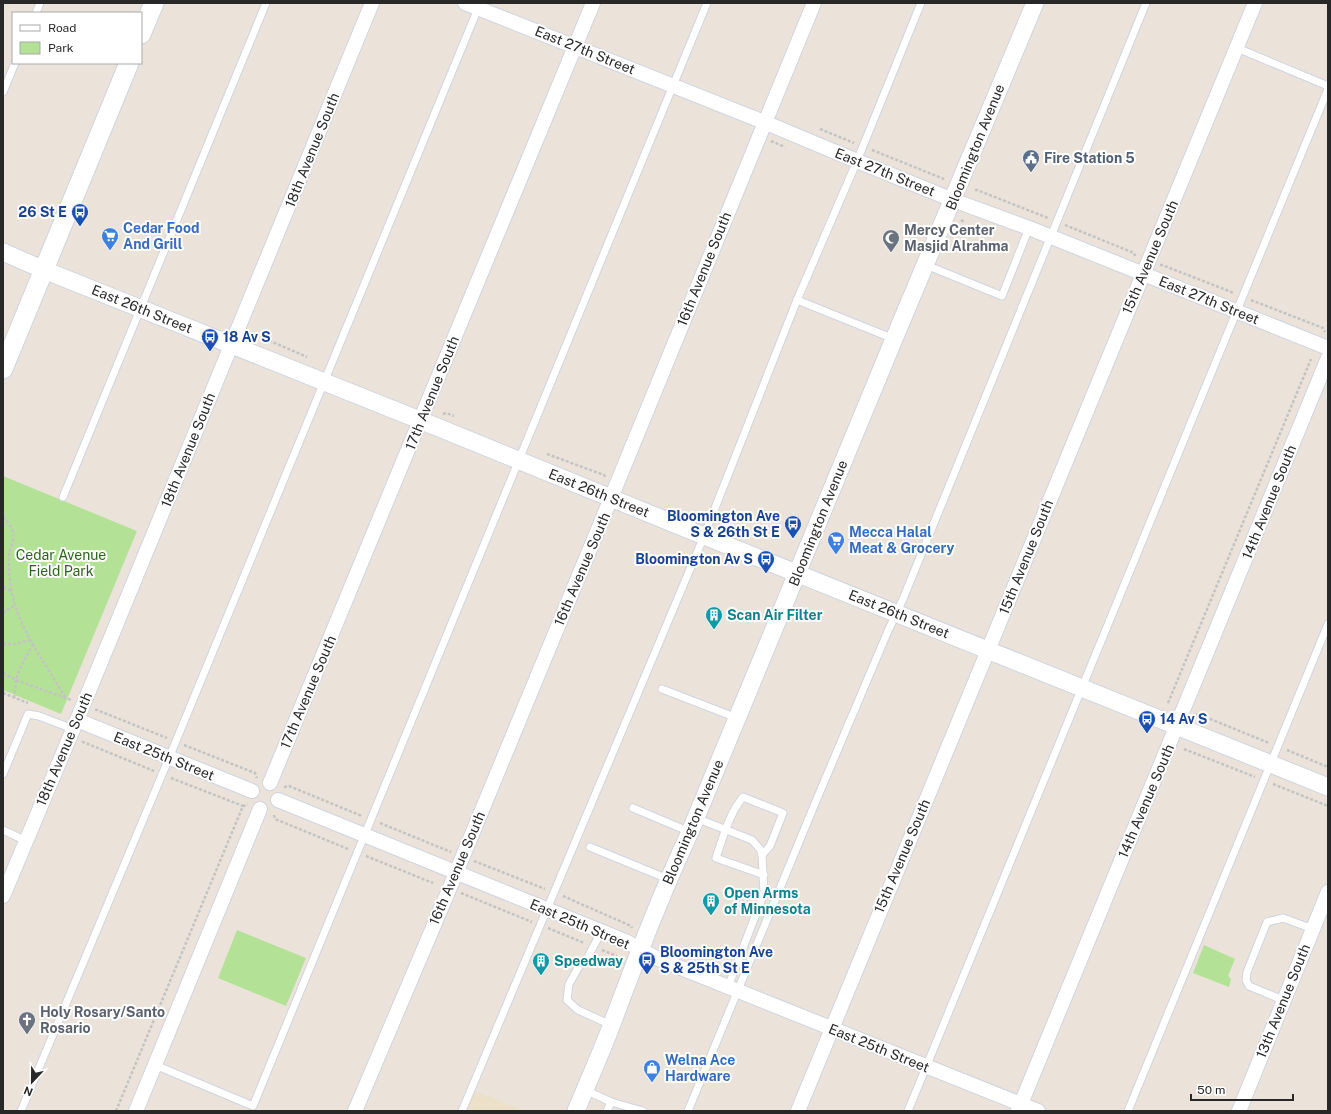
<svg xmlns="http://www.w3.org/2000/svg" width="1331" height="1114" font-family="'Public Sans',sans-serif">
  <rect width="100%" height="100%" fill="#ebe3da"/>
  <polygon fill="#ede0c9" points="475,1091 525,1111 467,1111"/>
  <g fill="#b3e296">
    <polygon points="3,476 137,531 61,714 3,690"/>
    <polygon points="237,930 306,958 286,1006 218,978"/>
    <polygon points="1204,945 1235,959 1228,976 1231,979 1229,987 1193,973"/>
  </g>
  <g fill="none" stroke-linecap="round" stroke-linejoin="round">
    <g stroke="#cfd4e2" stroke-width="9">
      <g id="service">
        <polyline points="36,13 40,3"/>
        <polyline points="1237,48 1328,86"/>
        <polyline points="3,92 15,63"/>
        <polyline points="926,265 1002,296 1029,228"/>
        <polyline points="797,300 894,339"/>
        <polyline points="63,497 266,3"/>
        <polyline points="662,689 737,718"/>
        <polyline points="3,774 28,714 39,716 73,729"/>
        <polyline points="633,808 690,832"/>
        <polyline points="696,818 752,840 760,849 762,855 764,893 728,987"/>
        <polyline points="3,830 26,841"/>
        <polyline points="590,847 668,879"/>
        <path d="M762 855 770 846 783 813 743 797C729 814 723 837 716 858L764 875"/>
        <polyline points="601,932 588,957 578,968 569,984 567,1000 578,1010 611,1025"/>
        <polyline points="1283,1000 1249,986 1246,980 1247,972 1267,922 1283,918 1313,929"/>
        <path d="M155 1065 253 1106C403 738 556 371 707 3"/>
        <polyline points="585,1090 611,1102 643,1111"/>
        <polyline points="21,1111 169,758 479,6"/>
        <polyline points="462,1111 704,536 797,300 857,161 921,3"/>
        <polyline points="607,1111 611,1102"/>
        <polyline points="688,1111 816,801 888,631 903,599 1146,3"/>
        <polyline points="908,1111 1328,89"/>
        <polyline points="1128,1111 1328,624"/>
      </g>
    </g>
    <g stroke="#cfd4e2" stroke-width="16">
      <g id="minor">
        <polyline points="465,3 764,122 857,161 953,200 1029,228 1328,348"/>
        <polyline points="77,720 252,791"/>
        <polyline points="270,783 593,3"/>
        <polyline points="278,800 625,941 656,958 1038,1111"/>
        <polyline points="3,896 77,720 372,3"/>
        <polyline points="136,1111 260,809"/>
        <polyline points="355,1111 451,885 611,498 814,3"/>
        <polyline points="798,1111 1255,3"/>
        <polyline points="1018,1111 1328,358"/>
        <polyline points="1239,1111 1328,892"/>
      </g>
    </g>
    <g stroke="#cfd4e2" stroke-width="19">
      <g id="tertiary">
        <polyline points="3,252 44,270 437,427 704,536 1328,787"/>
        <path d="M576 1111C588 1082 601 1053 612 1024 636 959 661 894 690 832L894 339 1035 3"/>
      </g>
    </g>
    <g stroke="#cfd4e2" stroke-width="21">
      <g id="secondary">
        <polyline points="141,34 154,3"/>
        <polyline points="3,369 129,63"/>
      </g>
    </g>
    <g stroke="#c3c3c3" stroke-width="2.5" stroke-dasharray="3 2" stroke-linecap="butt">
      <polyline points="820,129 854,143"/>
      <polyline points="771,141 785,147"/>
      <polyline points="872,150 944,179"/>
      <polyline points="975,190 977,190 1048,218"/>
      <polyline points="961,220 964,222"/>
      <polyline points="1065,225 1134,253 1135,256"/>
      <polyline points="1160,265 1162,265 1234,293"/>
      <polyline points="1251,300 1323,328 1325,332"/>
      <polyline points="251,336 254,334 307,357"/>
      <polyline points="443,414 446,413 454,416"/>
      <polyline points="547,454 604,475 605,477"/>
      <path d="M3 517C10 524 15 531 13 541 12 545 10 549 9 553 8 562 9 572 10 581 15 625 43 659 65 697"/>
      <polyline points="3,587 11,591"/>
      <polyline points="3,613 15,605"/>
      <polyline points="3,644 15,644 30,640"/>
      <polyline points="3,673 16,680 71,700"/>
      <polyline points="3,693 28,703"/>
      <polyline points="14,698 16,680 20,668 33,644"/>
      <polyline points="1168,703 1311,359"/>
      <polyline points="95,710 97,710 167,738"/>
      <polyline points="1196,715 1198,714 1269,743"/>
      <polyline points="83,741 83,742 154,771"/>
      <polyline points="184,745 255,773 257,778"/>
      <polyline points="1184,749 1255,777"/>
      <polyline points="1287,750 1328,767"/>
      <polyline points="171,778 243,806"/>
      <polyline points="1273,784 1328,806"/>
      <polyline points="284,787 289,786 362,816"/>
      <polyline points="274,815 275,819 348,849"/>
      <polyline points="380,823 451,852"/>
      <polyline points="366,856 433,883"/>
      <polyline points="474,861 545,889"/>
      <polyline points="461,893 532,922"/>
      <polyline points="563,896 631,926 632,928"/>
      <polyline points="548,928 584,943"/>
      <polyline points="602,950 617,956"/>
      <polyline points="116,1111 243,806 248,805"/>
    </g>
    <use href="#service" stroke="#fff" stroke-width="7"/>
    <use href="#minor" stroke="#fff" stroke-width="14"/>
    <use href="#tertiary" stroke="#fff" stroke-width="17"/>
    <use href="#secondary" stroke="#fff" stroke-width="19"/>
  </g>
  <defs>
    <g id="civic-pin" transform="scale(0.9)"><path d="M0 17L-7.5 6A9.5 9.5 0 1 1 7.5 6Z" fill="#5c6f8a" stroke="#fff"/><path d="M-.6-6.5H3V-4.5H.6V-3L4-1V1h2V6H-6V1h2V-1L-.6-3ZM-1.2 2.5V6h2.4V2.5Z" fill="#fff"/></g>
    <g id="bus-pin" transform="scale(0.9)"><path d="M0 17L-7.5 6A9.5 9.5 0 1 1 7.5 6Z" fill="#1a4fb4" stroke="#fff"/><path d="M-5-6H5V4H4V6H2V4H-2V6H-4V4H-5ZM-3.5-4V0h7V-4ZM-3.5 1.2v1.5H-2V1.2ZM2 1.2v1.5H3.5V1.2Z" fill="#fff"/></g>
    <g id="supermarket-pin" transform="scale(0.9)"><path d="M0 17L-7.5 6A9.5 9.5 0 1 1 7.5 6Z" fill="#3f7fe0" stroke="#fff"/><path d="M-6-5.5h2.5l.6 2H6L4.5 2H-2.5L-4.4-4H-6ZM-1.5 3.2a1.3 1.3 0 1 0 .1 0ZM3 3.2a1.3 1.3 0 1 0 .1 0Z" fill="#fff"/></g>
    <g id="mosque-pin" transform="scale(0.9)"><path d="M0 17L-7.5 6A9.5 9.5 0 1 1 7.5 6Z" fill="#6b7280" stroke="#fff"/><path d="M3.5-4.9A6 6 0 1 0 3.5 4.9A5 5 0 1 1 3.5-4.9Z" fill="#fff"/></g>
    <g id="building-pin" transform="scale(0.9)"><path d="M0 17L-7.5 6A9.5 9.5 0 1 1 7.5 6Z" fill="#0f9aa8" stroke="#fff"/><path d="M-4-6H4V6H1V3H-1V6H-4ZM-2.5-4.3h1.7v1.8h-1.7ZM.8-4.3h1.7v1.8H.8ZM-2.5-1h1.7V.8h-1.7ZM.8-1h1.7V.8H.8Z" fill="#fff"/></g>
    <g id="church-pin" transform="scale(0.9)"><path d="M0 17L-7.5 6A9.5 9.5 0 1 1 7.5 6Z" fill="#6b7280" stroke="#fff"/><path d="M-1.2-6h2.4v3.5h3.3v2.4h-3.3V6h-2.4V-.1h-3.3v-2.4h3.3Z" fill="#fff"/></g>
    <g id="shop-pin" transform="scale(0.9)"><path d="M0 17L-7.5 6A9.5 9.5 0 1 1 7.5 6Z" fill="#3f7fe0" stroke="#fff"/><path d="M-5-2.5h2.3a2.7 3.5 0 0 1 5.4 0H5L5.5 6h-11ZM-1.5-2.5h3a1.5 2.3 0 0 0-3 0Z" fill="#fff"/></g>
  </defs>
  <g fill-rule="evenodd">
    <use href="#civic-pin" x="1031" y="158"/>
    <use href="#bus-pin" x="80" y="212"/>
    <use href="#supermarket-pin" x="110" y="236"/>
    <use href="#mosque-pin" x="891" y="238"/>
    <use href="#bus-pin" x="210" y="337"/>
    <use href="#bus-pin" x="793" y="524"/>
    <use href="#supermarket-pin" x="836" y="540"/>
    <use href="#bus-pin" x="766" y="559"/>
    <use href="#building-pin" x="714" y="615"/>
    <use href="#bus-pin" x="1147" y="719"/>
    <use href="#building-pin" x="711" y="901"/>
    <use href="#bus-pin" x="647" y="960"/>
    <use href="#building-pin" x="541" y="961"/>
    <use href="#church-pin" x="27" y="1020"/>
    <use href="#shop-pin" x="652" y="1068"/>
  </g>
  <g text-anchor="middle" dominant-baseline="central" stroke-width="4" stroke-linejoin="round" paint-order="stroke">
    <g font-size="14" fill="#282828" stroke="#fff">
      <text transform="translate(585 50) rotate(22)">East 27th Street</text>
      <text transform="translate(975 147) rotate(-68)">Bloomington Avenue</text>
      <text transform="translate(312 150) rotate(-68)">18th Avenue South</text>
      <text transform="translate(885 172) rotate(22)">East 27th Street</text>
      <text transform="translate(1150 257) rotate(-67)">15th Avenue South</text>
      <text transform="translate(704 269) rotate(-68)">16th Avenue South</text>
      <text transform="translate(1209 300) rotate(22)">East 27th Street</text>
      <text transform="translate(142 309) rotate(22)">East 26th Street</text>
      <text transform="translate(432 393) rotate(-68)">17th Avenue South</text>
      <text transform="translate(188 450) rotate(-68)">18th Avenue South</text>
      <text transform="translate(599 493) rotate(22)">East 26th Street</text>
      <text transform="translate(1269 502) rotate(-68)">14th Avenue South</text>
      <text transform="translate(818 523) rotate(-68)">Bloomington Avenue</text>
      <text transform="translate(1026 557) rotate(-68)">15th Avenue South</text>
      <text transform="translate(582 569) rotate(-67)">16th Avenue South</text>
      <text transform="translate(899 614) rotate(22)">East 26th Street</text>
      <text transform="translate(308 692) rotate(-67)">17th Avenue South</text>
      <text transform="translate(64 749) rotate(-67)">18th Avenue South</text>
      <text transform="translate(164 756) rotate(22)">East 25th Street</text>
      <text transform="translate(1146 801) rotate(-67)">14th Avenue South</text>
      <text transform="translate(693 822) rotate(-67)">Bloomington Avenue</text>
      <text transform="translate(902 856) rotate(-67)">15th Avenue South</text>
      <text transform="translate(457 868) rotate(-67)">16th Avenue South</text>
      <text transform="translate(580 924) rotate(23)">East 25th Street</text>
      <text transform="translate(1283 1001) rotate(-68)">13th Avenue South</text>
      <text transform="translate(879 1048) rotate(22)">East 25th Street</text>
    </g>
    <g font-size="14" font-weight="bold" fill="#4e5e75" stroke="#fff" text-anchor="start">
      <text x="1044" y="158">Fire Station 5</text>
    </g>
    <g font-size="14" font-weight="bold" fill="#164399" stroke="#fff" text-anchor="end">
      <text x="67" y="212">26 St E</text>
      <text x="223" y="337" text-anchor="start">18 Av S</text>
      <text x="780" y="516">Bloomington Ave<tspan x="780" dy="16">S &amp; 26th St E</tspan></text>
      <text x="753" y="559">Bloomington Av S</text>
      <text x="1160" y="719" text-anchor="start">14 Av S</text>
      <text x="660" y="952" text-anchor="start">Bloomington Ave<tspan x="660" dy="16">S &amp; 25th St E</tspan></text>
    </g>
    <g font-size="14" font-weight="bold" fill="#366cbe" stroke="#fff" text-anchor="start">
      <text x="123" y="228">Cedar Food<tspan x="123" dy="16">And Grill</tspan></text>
      <text x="849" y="532">Mecca Halal<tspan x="849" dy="16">Meat &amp; Grocery</tspan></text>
      <text x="665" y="1060">Welna Ace<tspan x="665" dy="16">Hardware</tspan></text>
    </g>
    <g font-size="14" font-weight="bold" fill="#5b616d" stroke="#fff" text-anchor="start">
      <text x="904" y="230">Mercy Center<tspan x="904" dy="16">Masjid Alrahma</tspan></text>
      <text x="40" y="1012">Holy Rosary/Santo<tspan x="40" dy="16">Rosario</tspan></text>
    </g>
    <g font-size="14" fill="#2c6519" stroke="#fff">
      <text x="61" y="555">Cedar Avenue<tspan x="61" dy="16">Field Park</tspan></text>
    </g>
    <g font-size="14" font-weight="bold" fill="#0d838f" stroke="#fff" text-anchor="start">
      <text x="727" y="615">Scan Air Filter</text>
      <text x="724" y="893">Open Arms<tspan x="724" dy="16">of Minnesota</tspan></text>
      <text x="554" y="961">Speedway</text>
    </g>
  </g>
  <rect width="1331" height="1114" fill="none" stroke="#282828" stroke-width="8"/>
  <rect x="12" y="12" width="130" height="52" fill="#ffffff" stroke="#a9a9a9"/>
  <rect x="20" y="25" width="20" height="6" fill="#ffffff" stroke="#a9a9a9"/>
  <text x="48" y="32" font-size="12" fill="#282828">Road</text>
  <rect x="20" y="42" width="20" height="12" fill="#b3e296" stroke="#a9a9a9"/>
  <text x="48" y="52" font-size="12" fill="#282828">Park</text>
  <g transform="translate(32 1082) rotate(202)" stroke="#ffffff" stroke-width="3" paint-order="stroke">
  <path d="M0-3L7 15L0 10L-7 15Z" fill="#282828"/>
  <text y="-6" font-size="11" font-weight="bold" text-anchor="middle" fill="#282828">N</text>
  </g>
  <path d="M1191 1094v6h102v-6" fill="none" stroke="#282828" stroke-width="2"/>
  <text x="1197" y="1094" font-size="12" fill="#282828" stroke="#ffffff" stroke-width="3" paint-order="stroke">50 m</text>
</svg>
